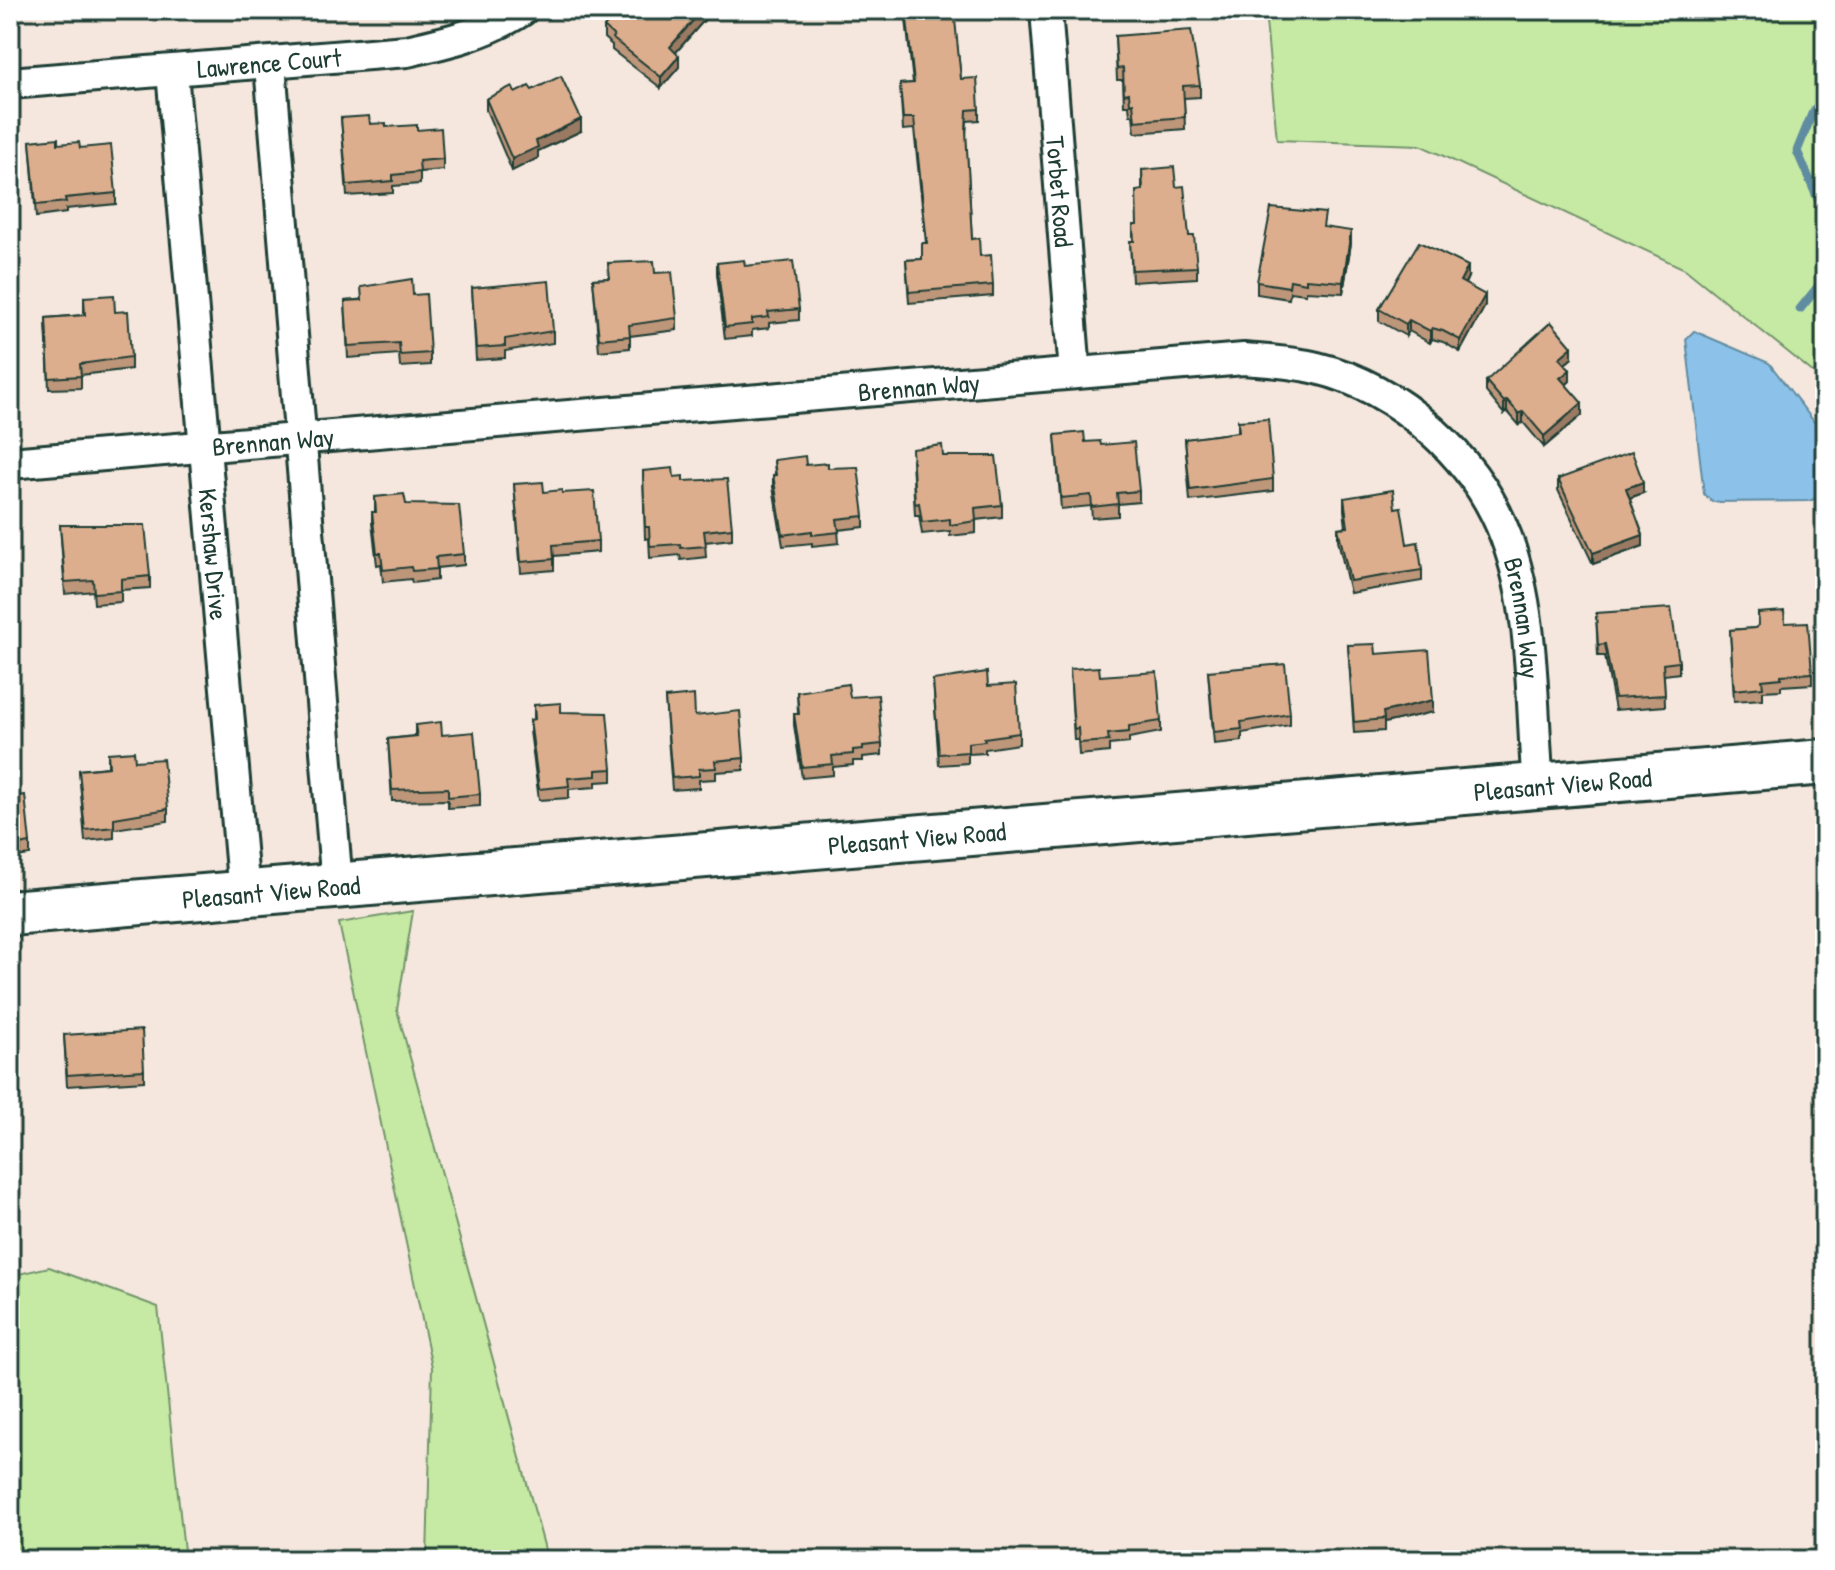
<svg xmlns="http://www.w3.org/2000/svg" width="1835" height="1570" font-family="'Patrick Hand',sans-serif">
  <rect width="100%" height="100%" fill="#f5e7dd"/>
  <filter id="ink" filterUnits="userSpaceOnUse"><feTurbulence type="fractalNoise" baseFrequency=".0125" numOctaves="2"/><feDisplacementMap in="SourceGraphic" scale="16" xChannelSelector="R" yChannelSelector="G"/><feConvolveMatrix kernelMatrix="1 2 1 2 8 2 1 2 1" color-interpolation-filters="sRGB"/></filter>
  <g filter="url(#ink)">
    <g fill="#c6eaa3" stroke="#72946c" stroke-width="2">
      <polygon points="1265,10 1825,10 1825,382 1685,269 1420,145 1277,140"/>
      <polygon points="413,911 397,1010 548,1560 427,1560 432,1367 339,923"/>
      <polygon points="49,1267 158,1307 185,1560 10,1560 10,1276"/>
    </g>
    <polygon fill="#8cc1e9" stroke="#608ca1" stroke-width="2" points="1694,331 1769,363 1825,436 1825,495 1809,501 1713,502 1704,494 1686,339"/>
    <g fill="none" stroke-linecap="round" stroke-linejoin="round">
      <g stroke="#608ca1" stroke-width="9">
        <polyline points="1825,97 1812,114 1797,151 1825,215"/>
        <polyline points="1800,309 1825,278"/>
      </g>
      <g stroke="#1f3d34" stroke-width="36">
        <g id="street">
          <path id="s1" d="M1046 10 1075 373"/>
          <polyline points="270,65 337,886"/>
          <path id="s2" d="M172 72 244 894"/>
          <path id="s3" d="M10 83 407 51C447 42 487 33 522 10"/>
          <path id="s4" d="M10 463 1244 359C1268 361 1293 362 1317 368 1399 388 1477 458 1506 537 1535 614 1531 705 1538 786"/>
        </g>
      </g>
      <g stroke="#1f3d34" stroke-width="50">
        <g id="secondary">
          <path id="s5" d="M10 913 1825 762"/>
        </g>
      </g>
      <use href="#street" stroke="#fff" stroke-width="30"/>
      <use href="#secondary" stroke="#fff" stroke-width="44"/>
    </g>
    <g fill="#be967a" stroke="#1f3d34" stroke-width="2">
      <polygon points="706,10 706,18 676,52 679,67 661,88 612,50 612,45 604,38 604,27"/>
      <polygon points="905,10 959,10 959,16 954,17 961,79 979,109 979,120 967,121 966,137 972,239 993,285 993,296 909,303 906,260 922,259 926,243 914,129 903,130 900,84 913,83"/>
      <polygon points="1115,36 1200,85 1200,97 1184,98 1185,129 1135,133 1133,115 1130,115 1129,105 1124,105 1123,80 1117,80"/>
      <polygon points="532,90 581,131 538,151 538,158 512,171 486,110 486,99"/>
      <polygon points="341,118 386,127 417,130 443,159 443,170 420,172 420,184 393,186 393,193 347,196"/>
      <polygon points="30,141 58,144 80,148 116,193 116,204 66,209 66,213 36,217"/>
      <polygon points="1142,170 1176,187 1197,267 1197,278 1132,282 1130,241 1133,241 1133,225 1137,225 1142,191"/>
      <polygon points="1324,228 1351,243 1343,293 1306,291 1306,294 1290,292 1289,299 1257,294 1257,282"/>
      <polygon points="608,263 655,273 677,318 677,330 630,336 630,348 599,351 593,279 609,278"/>
      <polygon points="717,263 745,266 799,309 799,320 769,323 769,328 752,330 752,336 725,339 717,274"/>
      <polygon points="1468,277 1465,284 1485,306 1460,352 1443,342 1432,339 1430,343 1409,331 1406,336 1379,321 1379,309"/>
      <polygon points="472,288 553,331 553,343 505,351 505,358 476,360"/>
      <polygon points="413,295 430,353 430,365 400,367 399,354 348,358 345,301"/>
      <polygon points="84,297 115,312 131,357 131,369 81,375 81,388 49,389 46,318 84,315"/>
      <polygon points="1572,358 1565,364 1570,381 1566,385 1582,415 1544,447 1523,422 1519,425 1507,411 1504,414 1486,392 1486,381"/>
      <polygon points="1238,421 1273,479 1273,491 1190,501 1185,439 1238,432"/>
      <polygon points="1055,435 1101,445 1139,491 1139,502 1118,504 1118,516 1092,518 1091,506 1061,509"/>
      <polygon points="774,460 828,468 864,516 864,527 838,530 839,543 812,546 812,543 783,546 773,487 773,475 775,475"/>
      <polygon points="912,460 1002,505 1002,517 976,520 976,533 950,536 950,531 922,534 919,515 915,515"/>
      <polygon points="643,471 683,481 732,528 732,539 705,542 706,557 681,560 680,555 650,558 649,538 645,539"/>
      <polygon points="1558,479 1643,493 1630,498 1643,546 1593,564 1558,490"/>
      <polygon points="514,484 544,492 562,493 598,541 598,552 554,556 554,570 521,573"/>
      <polygon points="375,497 406,504 464,554 464,565 437,568 437,580 412,583 411,579 383,582 381,564 377,565 372,523 372,512 375,512"/>
      <polygon points="1344,498 1395,508 1407,544 1422,570 1422,581 1350,593 1338,540 1338,528 1346,527 1344,510"/>
      <polygon points="60,525 150,576 150,588 121,590 121,602 94,604 93,591 65,594"/>
      <polygon points="10,563 13,592 13,603 10,603"/>
      <polygon points="1596,613 1679,662 1679,673 1664,675 1665,706 1615,710 1605,656 1598,656"/>
      <polygon points="1758,613 1785,623 1812,673 1812,684 1781,686 1781,690 1763,691 1763,699 1734,701 1730,630 1755,628 1758,626"/>
      <polygon points="1348,645 1376,654 1433,712 1384,723 1384,731 1354,733"/>
      <polygon points="1070,669 1100,676 1161,721 1161,732 1129,738 1129,743 1109,745 1109,752 1079,755 1078,740 1074,740"/>
      <polygon points="1208,671 1290,714 1290,725 1242,733 1242,741 1214,744"/>
      <polygon points="933,680 988,686 1019,733 1019,744 985,749 985,753 968,754 968,763 939,765"/>
      <polygon points="797,692 850,697 882,744 882,755 863,757 863,761 853,761 853,765 833,767 833,775 802,778 794,725 794,714 798,714"/>
      <polygon points="665,698 695,716 744,758 744,770 716,772 716,779 699,780 699,788 672,790"/>
      <polygon points="534,705 561,712 612,769 612,781 596,782 596,787 569,789 569,798 539,800 530,731 530,720 534,719"/>
      <polygon points="415,725 442,735 480,794 480,806 448,808 448,800 392,801 388,739 415,736"/>
      <polygon points="108,753 135,761 168,809 168,821 114,829 114,838 85,841 79,770 108,767"/>
      <polygon points="10,797 30,843 30,855 10,858"/>
      <polygon points="64,1035 144,1070 144,1081 67,1086"/>
    </g>
    <g fill="#9b7a63" stroke="#1f3d34" stroke-width="2">
      <polygon points="702,10 706,10 706,18 670,59 670,47"/>
      <polygon points="679,56 679,67 661,88 661,77"/>
      <polygon points="581,119 581,131 538,151 538,158 512,171 512,159 536,141"/>
      <polygon points="1351,231 1351,243 1343,293 1343,282"/>
      <polygon points="1468,266 1468,277 1460,293 1460,281"/>
      <polygon points="1485,295 1485,306 1460,352 1460,340"/>
      <polygon points="1409,320 1409,331 1406,336 1406,324"/>
      <polygon points="1432,328 1432,339 1430,343 1430,331"/>
      <polygon points="1572,347 1572,358 1559,369 1559,358"/>
      <polygon points="1570,370 1570,381 1560,389 1560,378"/>
      <polygon points="1507,400 1507,411 1504,414 1504,402"/>
      <polygon points="1582,403 1582,415 1544,447 1544,436"/>
      <polygon points="1523,411 1523,422 1519,425 1519,414"/>
      <polygon points="1643,482 1643,493 1626,499 1626,488"/>
      <polygon points="1643,535 1643,546 1593,564 1593,553"/>
      <polygon points="1433,700 1433,712 1384,723 1383,712"/>
    </g>
    <g fill="#ddae8e" stroke="#1f3d34" stroke-width="2">
      <polygon points="618,10 702,10 670,47 679,56 661,77 612,38 614,36 604,27"/>
      <polygon points="906,10 954,10 961,79 977,78 979,109 967,110 966,131 972,239 979,238 980,256 991,255 993,285 909,292 906,260 922,259 922,243 927,243 914,118 903,118 900,84 914,83"/>
      <polygon points="1191,30 1200,85 1183,86 1185,117 1135,121 1133,103 1130,104 1129,93 1124,94 1123,68 1117,69 1115,36"/>
      <polygon points="561,76 581,119 536,141 538,147 512,159 486,99 512,86 515,93 529,86 532,90"/>
      <polygon points="369,116 370,124 386,123 386,127 417,125 417,130 441,128 443,159 419,161 420,172 393,175 393,181 347,185 341,118"/>
      <polygon points="58,138 58,144 79,142 80,148 111,145 116,193 65,198 66,202 36,205 30,141"/>
      <polygon points="1174,167 1176,187 1184,186 1189,236 1194,236 1197,267 1132,270 1130,241 1134,241 1133,225 1137,225 1136,191 1143,190 1142,170"/>
      <polygon points="1271,208 1325,213 1323,227 1351,231 1343,282 1306,279 1306,283 1290,280 1289,287 1257,282"/>
      <polygon points="1419,242 1468,266 1460,281 1485,295 1460,340 1443,331 1432,328 1430,331 1409,320 1406,324 1379,309"/>
      <polygon points="744,260 745,266 793,261 799,309 768,312 769,317 752,319 752,324 725,327 717,263"/>
      <polygon points="654,261 655,273 672,272 677,318 629,325 630,336 599,339 593,279 610,278 608,263"/>
      <polygon points="412,279 413,295 426,294 430,353 400,355 399,343 348,346 345,301 362,300 361,287"/>
      <polygon points="549,281 553,331 505,339 505,346 476,348 472,288"/>
      <polygon points="114,295 115,312 128,311 131,357 80,364 81,376 49,378 46,318 85,315 84,297"/>
      <polygon points="1551,322 1572,347 1559,358 1570,370 1560,378 1582,403 1544,436 1523,411 1519,414 1507,400 1504,402 1486,381"/>
      <polygon points="1268,419 1273,479 1190,490 1185,439 1239,432 1238,421"/>
      <polygon points="1084,432 1085,442 1100,441 1101,445 1134,442 1139,491 1117,493 1118,504 1092,507 1091,495 1061,498 1055,435"/>
      <polygon points="942,445 943,456 996,456 1002,505 975,508 976,521 950,525 950,519 922,522 919,503 915,504 912,449"/>
      <polygon points="1632,452 1643,482 1626,488 1643,535 1593,553 1558,479"/>
      <polygon points="805,456 806,465 828,463 828,468 858,467 864,516 837,519 839,532 812,535 812,531 783,535 773,475 776,475 774,460"/>
      <polygon points="673,468 674,477 683,476 683,481 727,479 732,528 704,531 706,546 681,548 680,544 650,546 649,527 645,527 643,471"/>
      <polygon points="543,482 544,492 562,490 562,493 594,491 598,541 553,545 554,559 521,562 514,484"/>
      <polygon points="1393,490 1395,508 1401,507 1407,544 1418,542 1422,570 1350,581 1338,528 1348,527 1344,498"/>
      <polygon points="404,494 406,504 459,505 464,554 436,557 437,569 412,571 411,567 383,570 381,553 377,553 372,512 376,512 375,497"/>
      <polygon points="60,525 145,525 150,576 121,579 121,591 94,593 93,580 65,582"/>
      <polygon points="10,563 13,592 10,592"/>
      <polygon points="1671,608 1679,662 1663,664 1665,695 1615,698 1605,644 1598,645 1596,613"/>
      <polygon points="1784,611 1785,623 1808,622 1812,673 1781,675 1781,678 1762,680 1763,687 1734,690 1730,630 1755,628 1759,625 1758,613"/>
      <polygon points="1375,644 1376,654 1429,650 1433,700 1383,712 1384,719 1354,722 1348,645"/>
      <polygon points="1285,664 1290,714 1241,722 1242,729 1214,732 1208,671"/>
      <polygon points="1099,667 1100,676 1157,672 1161,721 1129,726 1129,732 1108,734 1109,741 1079,743 1078,728 1074,729 1070,669"/>
      <polygon points="987,672 988,686 1016,684 1019,733 984,738 985,741 968,743 968,752 939,754 933,680"/>
      <polygon points="848,684 850,697 878,695 882,744 863,746 863,749 853,750 853,754 832,756 833,764 802,767 794,714 799,714 797,692"/>
      <polygon points="694,695 695,716 740,711 744,758 715,761 716,768 699,769 699,776 672,778 665,698"/>
      <polygon points="561,703 561,712 607,713 612,769 596,770 596,776 568,778 569,786 539,789 530,720 535,719 534,705"/>
      <polygon points="441,722 442,735 474,732 480,794 448,797 448,788 392,790 388,739 417,736 415,725"/>
      <polygon points="134,751 135,761 163,759 168,809 114,818 114,827 85,830 79,770 109,767 108,753"/>
      <polygon points="25,795 30,843 10,847 10,797"/>
      <polygon points="142,1030 144,1070 67,1075 64,1035"/>
    </g>
  </g>
  <g text-anchor="middle" dominant-baseline="central" stroke-width="7" stroke-linejoin="round" paint-order="stroke">
    <g font-size="26" fill="#1f3d34" stroke="#fff">
      <text stroke="none"><textPath href="#s3" startOffset="260">Lawrence Court</textPath></text>
      <text stroke="none"><textPath href="#s1" startOffset="182">Torbet Road</textPath></text>
      <text stroke="none"><textPath href="#s4" startOffset="912">Brennan Way</textPath></text>
      <text stroke="none"><textPath href="#s4" startOffset="264">Brennan Way</textPath></text>
      <text stroke="none"><textPath href="#s2" startOffset="484">Kershaw Drive</textPath></text>
      <text stroke="none"><textPath href="#s4" startOffset="1658">Brennan Way</textPath></text>
      <text stroke="none"><textPath href="#s5" startOffset="1558">Pleasant View Road</textPath></text>
      <text stroke="none"><textPath href="#s5" startOffset="910">Pleasant View Road</textPath></text>
      <text stroke="none"><textPath href="#s5" startOffset="262">Pleasant View Road</textPath></text>
    </g>
  </g>
  <rect width="1835" height="1570" fill="none" stroke="#fff" stroke-width="40"/>
  <rect x="20" y="20" width="1795" height="1530" fill="none" stroke="#1f3d34" stroke-width="3" filter="url(#ink)"/>
</svg>
